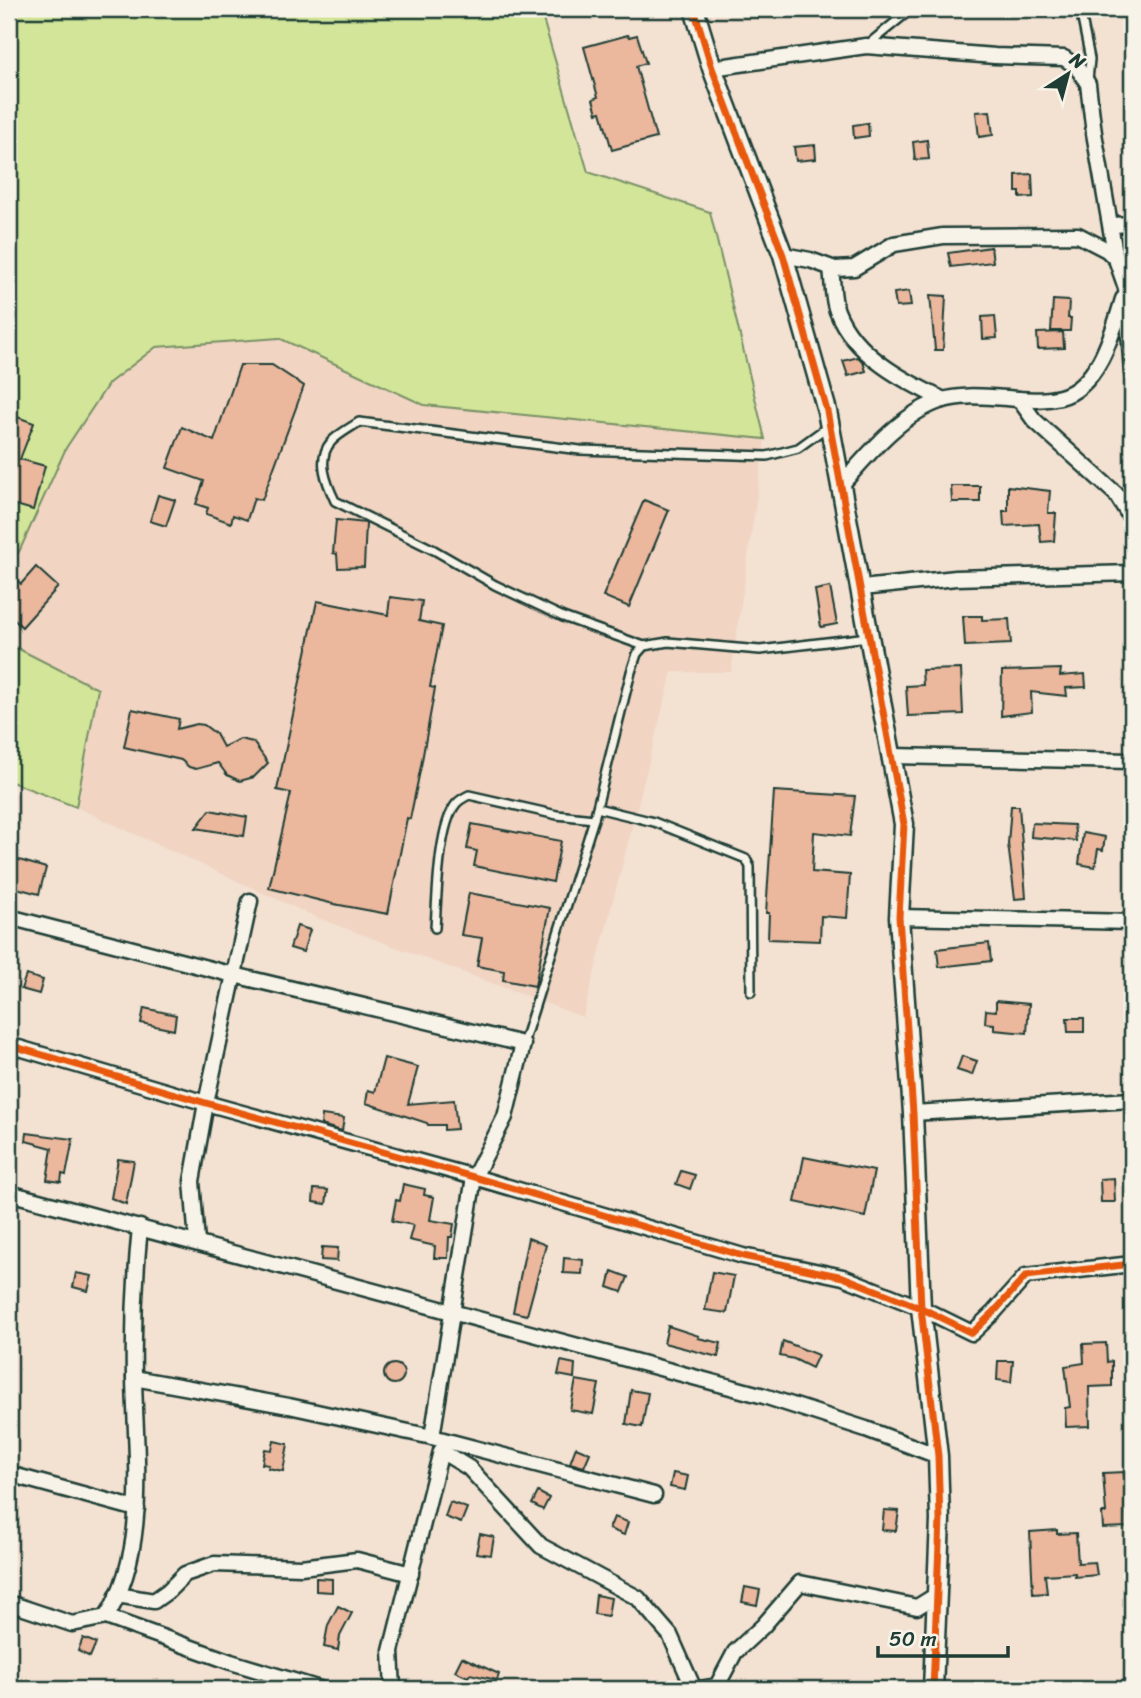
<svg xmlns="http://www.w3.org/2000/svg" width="1141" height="1698" font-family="Sriracha,sans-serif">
  <rect width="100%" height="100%" fill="#f3e1d2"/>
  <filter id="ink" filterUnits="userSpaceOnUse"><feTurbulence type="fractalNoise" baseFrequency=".0143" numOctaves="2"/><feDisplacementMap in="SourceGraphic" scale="14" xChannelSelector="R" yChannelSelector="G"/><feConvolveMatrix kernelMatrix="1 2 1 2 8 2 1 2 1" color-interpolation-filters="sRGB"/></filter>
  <g filter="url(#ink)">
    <polygon fill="#f1d4c2" points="279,338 425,405 765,439 731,672 672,672 583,1017 318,918 76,807 98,689 9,644 9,562 19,551 66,448 109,383 156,347"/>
    <g fill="#d2e599" stroke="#789166" stroke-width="2">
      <polygon points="9,9 540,9 588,172 710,212 765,439 424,405 279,338 156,347 109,383 66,448 19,552 9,562"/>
      <polygon points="9,644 98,689 76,807 9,781"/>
    </g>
    <g fill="#ebb79d" stroke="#1f3d34" stroke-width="2">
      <polygon points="628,35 629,37 637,35 646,63 636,66 656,138 612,150 601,112 597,113 593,99 598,97 584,47"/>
      <polygon points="990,111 993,135 979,137 976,112"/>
      <polygon points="868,123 869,136 854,138 853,125"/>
      <polygon points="927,140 929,159 915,160 913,142"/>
      <polygon points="815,145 816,159 796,161 794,147"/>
      <polygon points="1032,174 1033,197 1020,198 1020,192 1016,192 1016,175"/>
      <polygon points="991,247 993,262 951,267 948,253"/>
      <polygon points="909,291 911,306 896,307 894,293"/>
      <polygon points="930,295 946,296 943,350 935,350"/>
      <polygon points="1053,300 1069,301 1068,318 1071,318 1070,331 1051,331"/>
      <polygon points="995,316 997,338 983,339 982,317"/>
      <polygon points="1063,332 1064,348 1038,349 1037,333"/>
      <polygon points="858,357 863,362 866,371 848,376 843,361"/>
      <polygon points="240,365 272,365 304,386 262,500 254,498 247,520 233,515 231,523 206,514 208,508 196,504 204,481 167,468 182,427 214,441"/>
      <polygon points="9,414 34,423 20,459 45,466 33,510 9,503"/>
      <polygon points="951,486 980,486 980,502 952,502"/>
      <polygon points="1008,486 1050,491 1048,513 1056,513 1054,541 1041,542 1039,524 1004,526 1003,511 1008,511"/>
      <polygon points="158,495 175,500 166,526 150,521"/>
      <polygon points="644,500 669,510 629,607 603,596"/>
      <polygon points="336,520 366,523 364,567 338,568 337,554 333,553"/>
      <polygon points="36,567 58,587 22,627 9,615 9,589 17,580 21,584"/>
      <polygon points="830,587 837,624 821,627 815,590"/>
      <polygon points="390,597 422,601 419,621 442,626 430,687 435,688 421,766 410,819 407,818 388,914 334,904 269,888 291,793 277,790 317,601 388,615"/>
      <polygon points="963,616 982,616 982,620 1009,619 1011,644 965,646"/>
      <polygon points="961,669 963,714 908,716 906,686 923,685 922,670"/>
      <polygon points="1061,669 1060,676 1085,674 1086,687 1066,688 1067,696 1031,692 1032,712 1001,716 1002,671"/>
      <polygon points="132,709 179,719 177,729 197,724 204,725 216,734 223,747 240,739 253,742 268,763 254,777 240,781 227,775 218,763 196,769 189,767 181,760 124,747"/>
      <polygon points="774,791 855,796 850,836 814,832 812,872 850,875 847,918 821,916 820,941 768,939 769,913 766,913"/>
      <polygon points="1011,806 1019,806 1026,898 1015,899 1008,844"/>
      <polygon points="210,810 247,817 244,836 196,828"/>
      <polygon points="1032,823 1074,825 1076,841 1031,837"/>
      <polygon points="472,824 561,841 553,882 474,866 477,851 467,849"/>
      <polygon points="1083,833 1105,837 1103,850 1098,849 1095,867 1079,864"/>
      <polygon points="9,857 46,868 39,894 9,886"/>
      <polygon points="469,893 550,908 535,986 503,980 504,971 477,966 482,938 461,935"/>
      <polygon points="297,926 310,930 303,952 290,948"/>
      <polygon points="989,943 991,961 939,967 937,949"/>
      <polygon points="26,975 43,980 39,994 21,989"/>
      <polygon points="996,1001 1029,1004 1027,1033 994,1030 994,1024 985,1023 986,1010 996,1011"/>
      <polygon points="144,1008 176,1015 174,1030 141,1023"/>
      <polygon points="1067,1018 1084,1018 1084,1032 1068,1032"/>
      <polygon points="962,1056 977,1061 972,1075 957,1070"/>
      <polygon points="384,1058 418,1067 408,1104 454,1100 457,1129 444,1130 444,1125 428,1125 427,1123 366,1103 368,1090 375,1092"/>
      <polygon points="322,1115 344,1118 342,1131 321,1125"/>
      <polygon points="27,1133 73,1139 66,1175 62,1174 61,1182 47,1180 52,1148 26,1141"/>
      <polygon points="804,1157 874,1171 865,1217 795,1202"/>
      <polygon points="118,1159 134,1161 126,1204 111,1198"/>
      <polygon points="681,1171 695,1175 690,1189 676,1184"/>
      <polygon points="1114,1178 1115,1202 1101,1202 1100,1179"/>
      <polygon points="403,1184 425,1189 424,1195 434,1197 430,1220 454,1224 452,1237 449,1237 448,1258 434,1258 435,1246 409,1240 413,1225 392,1221 396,1200 400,1201"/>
      <polygon points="314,1189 328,1190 326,1204 313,1202"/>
      <polygon points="528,1238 546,1245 527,1315 513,1312"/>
      <polygon points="322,1247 338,1248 337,1261 321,1260"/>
      <polygon points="564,1258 583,1260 582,1274 563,1273"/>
      <polygon points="612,1271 628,1277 622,1292 608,1287"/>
      <polygon points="712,1272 734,1276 727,1313 705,1310"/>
      <polygon points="76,1273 92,1276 88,1291 73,1287"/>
      <polygon points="668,1326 699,1336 698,1338 721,1343 718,1357 664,1343"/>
      <polygon points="783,1341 818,1355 812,1368 794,1359 780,1356"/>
      <polygon points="1106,1343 1107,1362 1112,1361 1112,1386 1089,1387 1090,1426 1066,1427 1065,1408 1070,1407 1065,1366 1084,1363 1083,1344"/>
      <polygon points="561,1361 575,1364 574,1378 558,1375"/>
      <polygon points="998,1361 1013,1361 1011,1382 997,1380"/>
      <circle cx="394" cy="1374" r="10"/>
      <polygon points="576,1380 599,1384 593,1414 570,1410"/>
      <polygon points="631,1390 648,1393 642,1427 626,1424"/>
      <polygon points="274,1441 288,1444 283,1471 268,1468 269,1465 262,1464 265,1449 272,1450"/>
      <polygon points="576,1447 590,1453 584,1467 570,1463"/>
      <polygon points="1124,1472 1127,1527 1103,1528 1102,1513 1106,1513 1103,1473"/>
      <polygon points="673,1473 688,1476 685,1490 670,1487"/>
      <polygon points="538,1492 549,1498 543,1510 532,1504"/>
      <polygon points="450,1502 467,1508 461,1523 445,1517"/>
      <polygon points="884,1510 899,1511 896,1531 882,1530"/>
      <polygon points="614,1517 628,1522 624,1535 609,1529"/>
      <polygon points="1057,1530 1057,1534 1076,1533 1078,1563 1095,1562 1097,1575 1075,1577 1075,1573 1045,1575 1047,1593 1033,1594 1030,1532"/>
      <polygon points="480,1534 494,1537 491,1555 476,1553"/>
      <polygon points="316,1578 332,1579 332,1592 316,1591"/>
      <polygon points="745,1587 760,1590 757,1605 742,1602"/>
      <polygon points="596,1595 611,1598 608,1616 594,1614"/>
      <polygon points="338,1606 352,1613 340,1636 338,1650 324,1647 328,1625"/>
      <polygon points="83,1638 96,1643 90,1657 78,1651"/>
      <polygon points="462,1657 499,1674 497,1680 470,1674 468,1677 455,1671"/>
    </g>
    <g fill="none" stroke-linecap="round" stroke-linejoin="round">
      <g stroke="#1f3d34" stroke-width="12">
        <g id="service">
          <polyline points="1080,9 1090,59 1088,81"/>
          <polyline points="866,46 904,15 909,9"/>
          <path d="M644 646 563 617 495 585 434 550 335 501C327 484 316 459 331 442 338 434 350 428 359 422L580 450 767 456 798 448 827 427"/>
          <polyline points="597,808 654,822 746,859 750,867 751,992"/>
          <path d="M435 928C437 899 438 826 456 804 459 800 465 797 469 795L557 815 594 819 631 672 637 654 644 646 668 642 760 650 868 637"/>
          <polyline points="523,1044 594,819"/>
        </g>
      </g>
      <g stroke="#1f3d34" stroke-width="19">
        <g id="minor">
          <polyline points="712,68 866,46 995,56 1064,58 1077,67 1088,84 1094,133 1116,259"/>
          <polyline points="1111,225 1132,224"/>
          <polyline points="783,255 810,260 835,269 854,268 894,244 943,236 1078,235 1107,250 1116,259 1126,288 1132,373"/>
          <path d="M831 268C833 282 832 299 837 311 854 355 904 381 944 400"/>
          <polyline points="1019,399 1034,420 1116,494 1132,520"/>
          <path d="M842 484C869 453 903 412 943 400 964 394 985 397 1007 398 1023 400 1044 401 1060 397 1098 388 1113 332 1123 299"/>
          <polyline points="862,588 956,578 1132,573"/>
          <polyline points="892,756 1132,761"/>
          <polyline points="9,917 234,975 523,1044 505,1117 474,1177 432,1437"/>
          <polyline points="899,917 1132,922"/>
          <polyline points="9,1045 206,1103 474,1177 743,1256 843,1277 921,1308 972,1333 994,1312 1026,1276 1132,1264"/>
          <polyline points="913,1113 1132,1100"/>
          <polyline points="9,1193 764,1396 866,1429 938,1456"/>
          <polyline points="197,1242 192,1181 206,1103 250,901"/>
          <polyline points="134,1378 289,1406 432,1437 654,1495"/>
          <polyline points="9,1474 137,1509"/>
          <polyline points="117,1595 154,1601 168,1591 185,1574 214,1564 301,1567 357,1560 411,1574"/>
          <path d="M9 1603 72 1624 106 1617C150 1550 135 1453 134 1376 133 1325 135 1277 140 1227"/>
          <polyline points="106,1617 231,1662 320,1689"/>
          <polyline points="393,1689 391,1651 441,1451 469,1468 541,1546 638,1598 670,1635 694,1689"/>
          <polyline points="699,1689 717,1686 735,1652 763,1626 800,1583 917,1607 938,1594"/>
        </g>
      </g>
      <g stroke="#1f3d34" stroke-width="23">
        <polyline id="tertiary" points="694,9 712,68 783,255 827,411 904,824 899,917 913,1113 921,1308 938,1456 940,1520 933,1689"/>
      </g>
      <use href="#service" stroke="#f7f3e8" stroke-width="7"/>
      <use href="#minor" stroke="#f7f3e8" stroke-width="14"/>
      <use href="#tertiary" stroke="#f7f3e8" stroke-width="18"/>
      <g stroke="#f7f3e8" stroke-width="11">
        <g id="cycleway">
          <polyline points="694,9 712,68 783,255 827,411 904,824 899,917 913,1113 921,1308 938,1456 940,1520 933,1689"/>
          <polyline points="9,1045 206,1103 474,1177 743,1256 843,1277 921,1308 972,1333 994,1312 1026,1276 1132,1264"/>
        </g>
      </g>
      <use href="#cycleway" stroke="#e8590c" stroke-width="7"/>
    </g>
  </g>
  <rect width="1141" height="1698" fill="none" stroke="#f7f3e8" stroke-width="35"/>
  <rect x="18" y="18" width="1106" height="1663" fill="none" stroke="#1f3d34" stroke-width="2.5" filter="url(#ink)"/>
  <g transform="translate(1068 74) rotate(36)" stroke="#f7f3e8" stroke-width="5" paint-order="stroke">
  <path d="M0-5L12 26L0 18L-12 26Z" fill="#1f3d34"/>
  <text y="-10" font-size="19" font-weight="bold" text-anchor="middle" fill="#1f3d34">N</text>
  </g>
  <path d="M878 1646v10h130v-10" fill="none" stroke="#1f3d34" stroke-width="3.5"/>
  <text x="889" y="1646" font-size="21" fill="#1f3d34" stroke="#f7f3e8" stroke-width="5" paint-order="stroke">50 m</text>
</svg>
